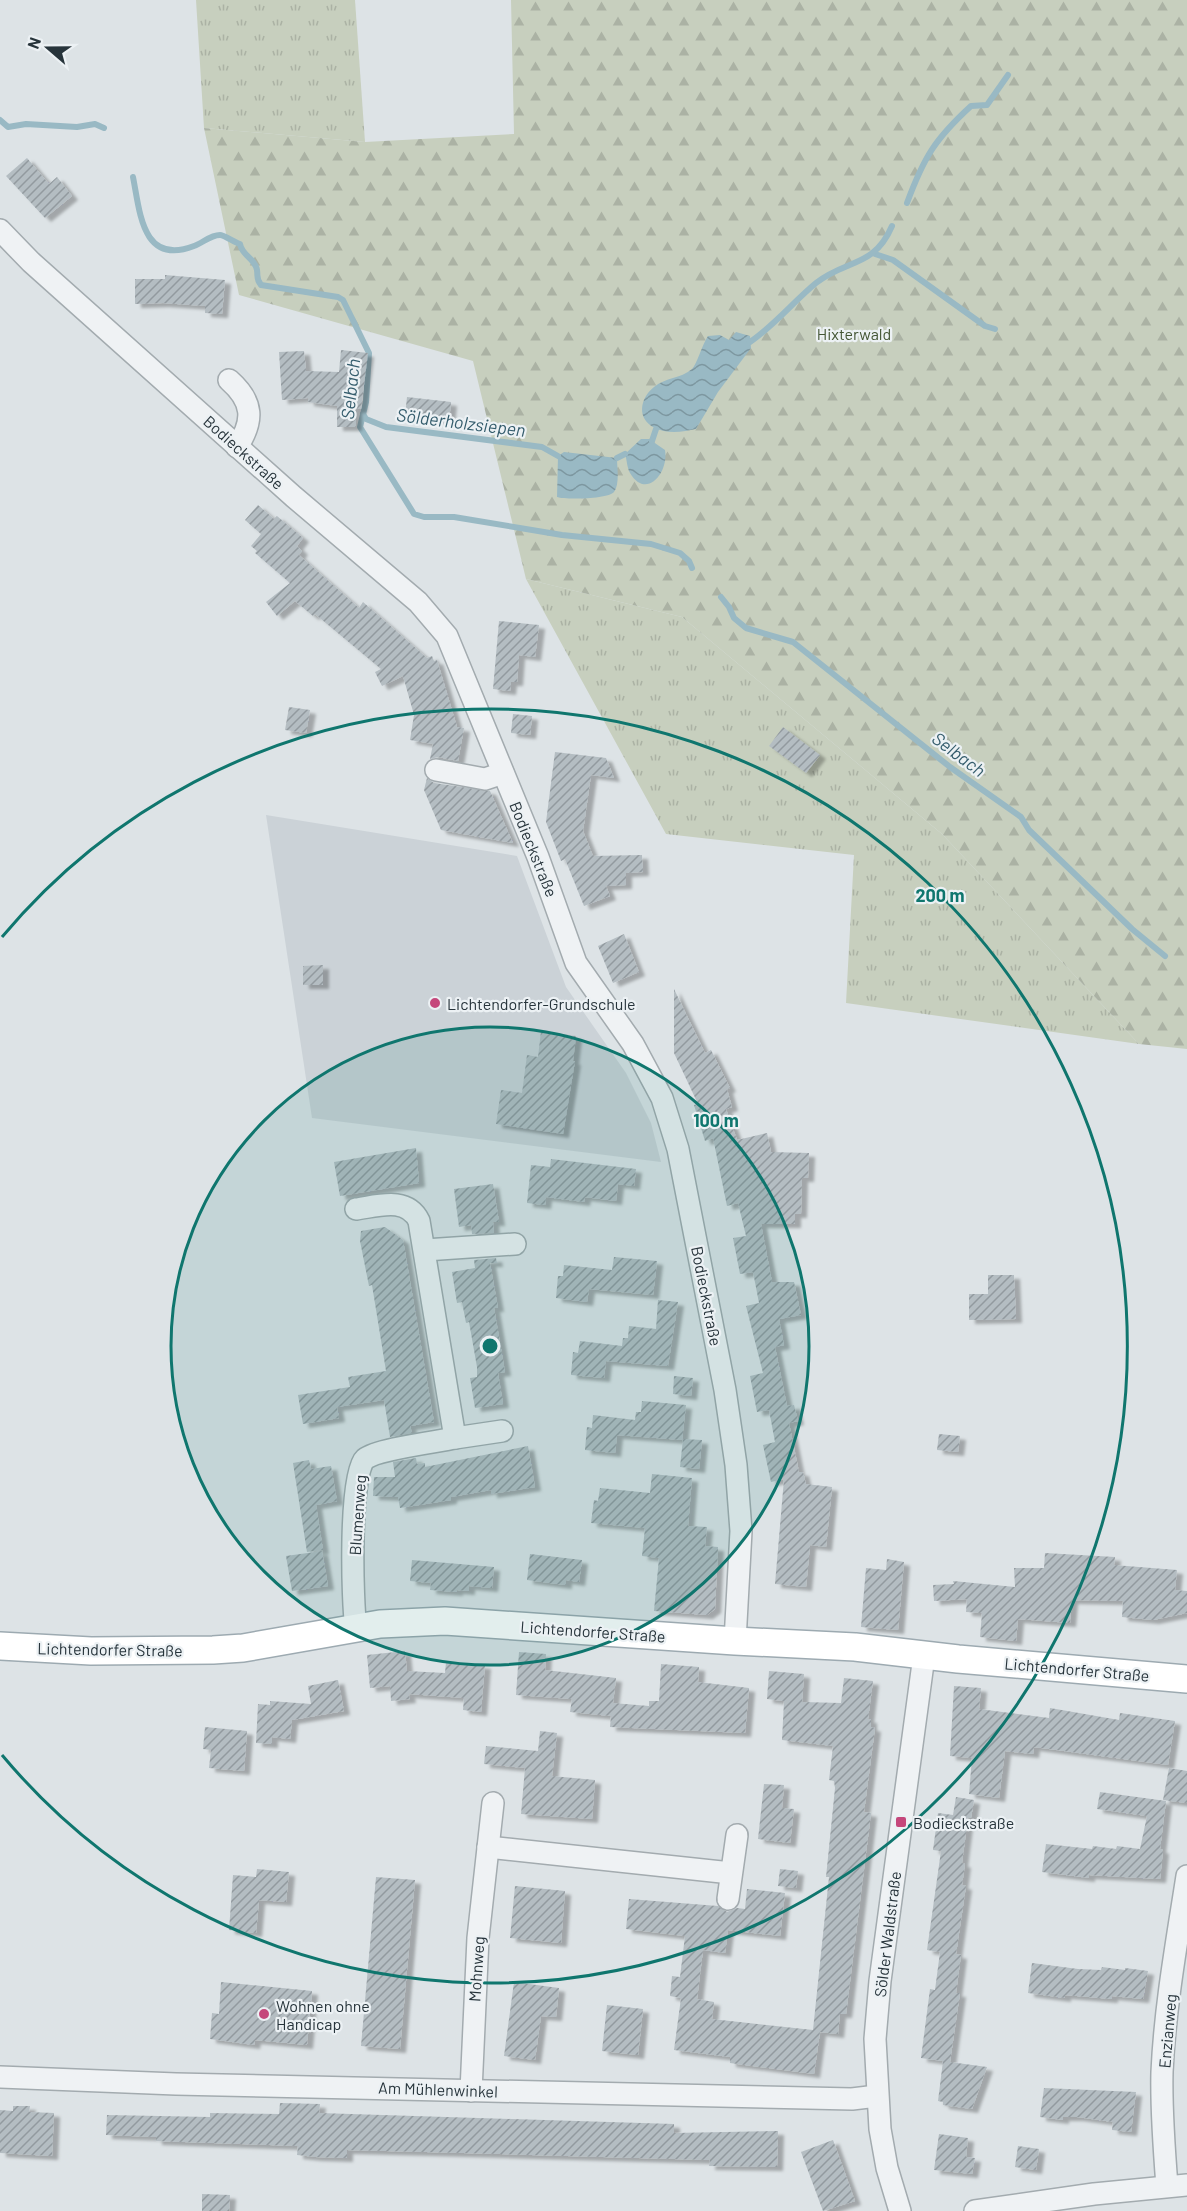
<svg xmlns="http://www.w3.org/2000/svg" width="1187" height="2211" font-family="Barlow,sans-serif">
  <defs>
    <pattern id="grass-tufts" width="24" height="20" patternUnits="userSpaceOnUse" patternTransform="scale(1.5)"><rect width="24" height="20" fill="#c7cfbe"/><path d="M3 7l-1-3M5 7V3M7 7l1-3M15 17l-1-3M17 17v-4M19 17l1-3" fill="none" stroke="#abb2a4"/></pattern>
    <pattern id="forest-firs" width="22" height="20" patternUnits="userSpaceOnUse" patternTransform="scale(1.5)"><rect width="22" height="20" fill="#c7cfbe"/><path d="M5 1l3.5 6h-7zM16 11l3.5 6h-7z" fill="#abb2a4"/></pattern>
    <pattern id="water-waves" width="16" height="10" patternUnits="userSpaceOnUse" patternTransform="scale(1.5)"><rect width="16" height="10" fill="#99b9c4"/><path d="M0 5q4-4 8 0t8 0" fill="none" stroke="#7d97a0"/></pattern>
    <pattern id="building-hatch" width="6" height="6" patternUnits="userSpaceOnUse" patternTransform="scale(1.5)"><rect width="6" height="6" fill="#b4bdc2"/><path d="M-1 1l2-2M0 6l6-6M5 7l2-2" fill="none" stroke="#929a9f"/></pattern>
    <filter id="shadow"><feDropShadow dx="6" dy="4" stdDeviation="1.5" flood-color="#0004"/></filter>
  </defs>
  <rect width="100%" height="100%" fill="#dde3e6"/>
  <polygon fill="#cbd2d7" points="266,815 517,856 566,987 626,1073 651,1123 661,1162 312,1118"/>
  <g fill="url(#grass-tufts)">
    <polygon points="196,0 355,0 365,142 204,128"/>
    <polygon points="526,579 682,617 942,834 1139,1044 846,1003 854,855 666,834"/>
  </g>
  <polygon fill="url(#forest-firs)" points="511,0 1187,0 1187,1049 1139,1044 942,834 682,617 526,579 473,361 239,295 204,128 365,142 514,134"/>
  <g fill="url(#water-waves)">
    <path d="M736 332 750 336 751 348 718 392 696 429C684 432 666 434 655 428 636 419 640 398 654 387 666 377 680 379 692 369 697 364 702 345 708 336L720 335 729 340Z"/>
    <path d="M641 439H649L665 450C669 473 646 500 630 473 627 468 627 460 625 454Z"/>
    <path d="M564 452 617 458C617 468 620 484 614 492 609 499 565 500 557 497L558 456Z"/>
  </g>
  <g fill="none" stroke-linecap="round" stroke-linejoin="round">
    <g stroke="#99b9c4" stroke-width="6">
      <polyline points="0,120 8,127 26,124 77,127 95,124 104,128"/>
      <path d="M133 177C140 212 142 266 194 246 203 243 210 235 220 235 224 235 234 242 240 244 242 256 255 258 257 270 258 277 256 279 261 285L338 297 343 300 369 353 366 402 360 427 414 514 424 517H454L562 535 651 544 680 553 689 561 692 568"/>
      <path d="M907 203C924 157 935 139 971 106L987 105 1008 75"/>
      <polyline points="875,254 893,260 985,326 995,329"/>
      <path d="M750 342C775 325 793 302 816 283 846 259 874 268 892 226"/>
      <polyline points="363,414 366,419 386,427 542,447 558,456"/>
      <polyline points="652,441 656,429"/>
      <polyline points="617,458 625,454"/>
      <polyline points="721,597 729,607 734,618 746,628 793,642 950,767 1021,817 1029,830 1132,929 1165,956"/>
    </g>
  </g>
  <g fill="url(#building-hatch)" filter="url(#shadow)">
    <polygon points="27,158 49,184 57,177 72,196 45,218 6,176"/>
    <polygon points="165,275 225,280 222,314 205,313 205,306 163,303 135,304 135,279 165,279"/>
    <polygon points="341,350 368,353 361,409 356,409 356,427 337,427 337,406 308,402 308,398 282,400 279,352 304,351 306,371 339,372"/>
    <polygon points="407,397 451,402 449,421 405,416"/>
    <polygon points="258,505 274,519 277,516 303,538 297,546 302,551 299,555 359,608 363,602 427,658 432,656 434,661 437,660 457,727 464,728 458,761 438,757 430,759 433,744 410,740 414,715 403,676 382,686 375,672 381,669 315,614 313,616 295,601 277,616 266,602 290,583 255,553 257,551 251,546 261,534 245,520"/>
    <polygon points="499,621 539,625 535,657 519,655 517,682 511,682 510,691 493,689"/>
    <polygon points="289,707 310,710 306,733 285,730"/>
    <polygon points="513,714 532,716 530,735 511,733"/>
    <polygon points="783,727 820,755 806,773 769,746"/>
    <polygon points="555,752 606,758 614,778 591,775 583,831 593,856 642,855 643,872 626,873 626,885 606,886 610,896 584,906 565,859 561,861 546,822"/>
    <polygon points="427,778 434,783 490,791 513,843 441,830 424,790"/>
    <polygon points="624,934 639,972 613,983 598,946"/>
    <polygon points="323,965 323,985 303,985 303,966"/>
    <polygon points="674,989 705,1053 711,1050 730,1088 727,1089 732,1107 726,1109 737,1140 767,1133 771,1152 809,1153 808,1178 802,1178 801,1214 795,1214 795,1224 761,1224 772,1282 794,1282 801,1315 779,1319 784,1345 775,1347 787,1406 794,1405 798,1421 789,1423 799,1472 803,1472 806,1484 832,1487 826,1547 810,1545 806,1587 775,1584 784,1479 771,1482 763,1445 775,1442 769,1410 757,1412 750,1376 763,1373 746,1306 759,1303 753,1272 740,1274 733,1238 746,1236 738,1203 727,1206 713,1138 705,1141 694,1105 698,1104 674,1053"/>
    <polygon points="541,1031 576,1036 573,1061 575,1061 563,1134 496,1124 501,1090 522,1093 527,1055 538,1057"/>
    <polygon points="416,1148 419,1183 340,1196 334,1162"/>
    <polygon points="551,1159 636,1169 634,1186 618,1184 616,1201 585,1197 584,1202 546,1197 545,1205 527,1203 531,1165 550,1167"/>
    <polygon points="493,1184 499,1222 493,1222 494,1233 472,1234 471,1225 459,1227 454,1189"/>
    <polygon points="385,1227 403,1240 434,1422 410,1426 412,1433 390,1437 384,1400 337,1407 339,1418 303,1424 298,1395 350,1387 348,1377 386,1371 372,1285 369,1286 360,1241 361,1231"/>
    <polygon points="614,1257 657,1261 653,1295 589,1289 587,1302 556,1298 558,1276 563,1276 564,1265 612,1270"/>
    <polygon points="496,1258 497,1263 490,1263 498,1308 494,1308 505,1372 498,1373 503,1404 475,1408 470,1378 477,1377 477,1367 469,1322 466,1323 462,1302 457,1303 452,1272 475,1268 474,1260"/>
    <polygon points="988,1275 1014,1275 1016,1319 969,1320 969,1294 988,1294"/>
    <polygon points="658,1300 678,1302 668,1366 606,1361 604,1378 571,1375 573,1352 578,1353 580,1341 622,1346 623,1338 628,1338 629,1326 656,1329"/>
    <polygon points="674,1376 693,1378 691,1396 673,1394"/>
    <polygon points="642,1401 686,1405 682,1440 617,1435 615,1453 585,1450 587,1427 592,1428 593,1415 635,1420 636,1412 641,1412"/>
    <polygon points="939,1434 960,1436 958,1452 937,1450"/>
    <polygon points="683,1439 702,1440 699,1469 680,1467"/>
    <polygon points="528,1446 535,1487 491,1494 491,1490 451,1497 451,1500 400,1508 398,1497 373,1496 374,1477 395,1477 393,1462 416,1458 417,1464 425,1463 425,1467"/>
    <polygon points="309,1460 311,1469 331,1466 337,1501 316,1505 323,1550 307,1552 293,1463"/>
    <polygon points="652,1474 692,1478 688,1526 707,1527 705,1546 718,1547 715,1609 707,1615 654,1611 659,1558 642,1556 645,1528 591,1523 594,1500 598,1501 600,1488 650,1493"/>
    <polygon points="322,1551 328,1586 292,1591 286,1556"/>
    <polygon points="1045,1553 1115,1557 1114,1565 1177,1570 1175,1590 1187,1591 1187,1613 1153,1620 1122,1617 1123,1601 1072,1600 1070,1623 1018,1619 1016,1641 980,1637 982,1613 966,1612 967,1599 934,1601 933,1585 954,1584 953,1581 1015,1587 1014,1568 1044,1568"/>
    <polygon points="530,1554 582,1560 579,1582 566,1580 566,1585 527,1580"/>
    <polygon points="887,1559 904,1562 898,1630 861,1627 866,1568 886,1570"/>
    <polygon points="412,1560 494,1567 492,1588 469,1586 469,1591 457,1590 457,1592 430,1590 431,1583 410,1581"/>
    <polygon points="405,1651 407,1671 445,1673 446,1662 485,1665 481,1712 463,1710 464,1698 409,1694 410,1699 391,1701 390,1686 370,1688 367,1655"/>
    <polygon points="519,1652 546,1654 545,1670 616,1678 613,1703 649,1706 649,1701 659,1701 661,1664 699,1667 698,1682 749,1688 745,1733 610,1727 611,1716 570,1712 572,1699 516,1695"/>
    <polygon points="769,1671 804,1674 802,1702 841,1703 844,1678 873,1681 868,1719 871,1719 871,1727 875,1728 864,1812 871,1813 846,2014 840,2014 838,2034 820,2032 814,2074 730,2063 730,2057 674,2050 681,1998 670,1996 672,1976 680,1977 685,1936 626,1929 629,1899 718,1906 727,1912 737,1908 745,1909 747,1889 785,1893 780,1936 728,1930 725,1953 703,1950 697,1999 714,2002 712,2019 813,2030 829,1877 826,1877 835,1788 834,1781 829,1780 833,1746 782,1740 784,1701 767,1699"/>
    <polygon points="338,1680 344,1711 292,1720 290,1739 272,1737 272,1744 256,1743 258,1704 270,1705 270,1701 311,1704 308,1686"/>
    <polygon points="954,1686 981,1688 979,1709 1049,1718 1050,1708 1119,1720 1120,1713 1175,1721 1168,1765 1034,1747 1033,1754 1005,1751 999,1798 969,1794 972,1758 950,1756"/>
    <polygon points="205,1727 247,1731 244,1771 209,1768 211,1750 203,1749"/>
    <polygon points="540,1731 557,1733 552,1776 595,1780 592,1819 521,1814 525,1768 484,1764 486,1746 538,1751"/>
    <polygon points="1169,1768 1187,1771 1187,1803 1163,1800"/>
    <polygon points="764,1784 784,1785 782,1808 794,1809 790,1843 758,1839"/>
    <polygon points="1100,1792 1166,1801 1160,1849 1163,1850 1160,1879 1089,1875 1089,1878 1042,1872 1046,1844 1092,1849 1093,1846 1116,1849 1117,1846 1140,1849 1147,1816 1097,1809"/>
    <polygon points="956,1797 974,1800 971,1818 968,1817 962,1863 965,1864 962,1885 966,1886 956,1954 961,1955 956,1993 960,1993 950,2062 987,2067 972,2109 943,2105 943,2102 938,2101 943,2061 921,2058 930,1989 935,1990 940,1952 927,1950 941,1851 933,1850 938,1813 953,1815"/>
    <polygon points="257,1869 289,1872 286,1902 259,1900 256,1933 229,1930 233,1875 256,1877"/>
    <polygon points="780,1869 798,1871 796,1888 778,1886"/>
    <polygon points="376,1877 415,1880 400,2049 361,2046"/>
    <polygon points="515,1886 565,1891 561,1943 510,1938"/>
    <polygon points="1032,1963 1078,1969 1101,1970 1102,1967 1125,1970 1125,1968 1148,1971 1143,1999 1112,1996 1112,1999 1065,1995 1065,1998 1028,1993"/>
    <polygon points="221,1982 312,1991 307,2045 255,2040 254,2045 210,2039 212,2013 219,2014"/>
    <polygon points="514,1982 559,1988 556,2017 541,2016 535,2060 504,2056"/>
    <polygon points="607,2005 643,2009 638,2055 602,2051"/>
    <polygon points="1044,2088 1136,2092 1131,2132 1112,2130 1113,2122 1077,2117 1063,2117 1063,2120 1040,2117"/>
    <polygon points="280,2103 320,2104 319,2113 674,2124 674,2133 778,2131 777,2167 709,2166 710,2160 426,2152 347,2150 347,2158 316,2157 297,2155 298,2146 156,2141 156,2137 106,2135 107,2115 210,2117 210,2113 279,2114"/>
    <polygon points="13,2106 30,2106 29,2112 54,2113 52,2156 0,2153 0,2110 13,2111"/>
    <polygon points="939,2134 968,2138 966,2157 975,2158 972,2174 934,2170"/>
    <polygon points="833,2140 855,2201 823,2211 801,2152"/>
    <polygon points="1018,2146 1039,2149 1036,2170 1015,2167"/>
    <polygon points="202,2194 230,2195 229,2211 202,2211"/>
  </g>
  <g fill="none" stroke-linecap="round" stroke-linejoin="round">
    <g stroke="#a3abaf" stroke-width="24">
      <g id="minor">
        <polyline points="0,230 31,262 294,497 418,602 447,636 538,857 576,963 633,1044 662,1098 678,1149 725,1390 736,1465 741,1531 735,1641"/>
        <path d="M229 380C254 402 254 421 237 447"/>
        <polyline points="436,770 485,779 503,773"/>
        <polyline points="425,1250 515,1244"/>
        <polyline points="455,1438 502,1431"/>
        <path d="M356 1628C352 1603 349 1473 365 1459 377 1449 436 1442 455 1438L419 1221C407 1196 378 1206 356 1209"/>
        <polyline points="488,1847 731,1873"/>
        <polyline points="728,1899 737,1835"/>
        <polyline points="0,2077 176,2084 852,2099 877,2096"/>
        <polyline points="471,2091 478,1938 493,1803"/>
        <path d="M1167 2186C1164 2148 1161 2110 1162 2072 1165 2006 1177 1941 1187 1876"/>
        <polyline points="900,2211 887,2168 880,2129 875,2039 880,1981 924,1656"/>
        <polyline points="975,2211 1094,2194 1187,2185"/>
      </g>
    </g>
    <g stroke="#9daab1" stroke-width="30">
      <polyline id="major" points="0,1646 91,1651 213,1650 243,1648 380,1624 445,1621 735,1641 855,1647 958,1659 1187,1679"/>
    </g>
    <use href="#minor" stroke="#eff2f4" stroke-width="21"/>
    <use href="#major" stroke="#fff" stroke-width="27"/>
  </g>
  <circle cx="490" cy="1346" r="319" fill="#0f766e" fill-opacity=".12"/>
  <g fill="none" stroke="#0f766e" stroke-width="3">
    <circle cx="490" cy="1346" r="319"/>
    <path d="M2 937A637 637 0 1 1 2 1755"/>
  </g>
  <g fill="#c5477b" stroke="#ecf1f4" stroke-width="2">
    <circle cx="435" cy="1003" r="6"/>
    <rect x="895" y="1816" width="12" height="12" rx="3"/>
    <circle cx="264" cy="2014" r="6"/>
  </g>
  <g text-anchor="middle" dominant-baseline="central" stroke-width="4.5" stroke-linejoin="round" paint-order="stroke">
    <g font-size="16" fill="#445635" stroke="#ecf1f4">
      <text x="854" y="333">Hixterwald</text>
    </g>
    <g font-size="16" fill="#27343b" stroke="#ecf1f4">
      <text transform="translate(244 452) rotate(42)">Bodieckstraße</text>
      <text transform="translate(534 849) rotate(68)">Bodieckstraße</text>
      <text transform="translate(707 1296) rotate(79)">Bodieckstraße</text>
      <text transform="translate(357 1515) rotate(-86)">Blumenweg</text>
      <text transform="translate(593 1631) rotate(4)">Lichtendorfer Straße</text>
      <text transform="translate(110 1649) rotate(1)">Lichtendorfer Straße</text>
      <text transform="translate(1077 1669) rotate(5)">Lichtendorfer Straße</text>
      <text transform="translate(887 1934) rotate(-83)">Sölder Waldstraße</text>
      <text transform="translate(476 1969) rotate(-86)">Mohnweg</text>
      <text transform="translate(1167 2031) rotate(-85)">Enzianweg</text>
      <text transform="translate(438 2089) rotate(2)">Am Mühlenwinkel</text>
    </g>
    <g font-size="16" fill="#27343b" stroke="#ecf1f4" text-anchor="start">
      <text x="447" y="1003">Lichtendorfer-Grundschule</text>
      <text x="913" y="1822">Bodieckstraße</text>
      <text x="276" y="2005">Wohnen ohne<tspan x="276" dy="18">Handicap</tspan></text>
    </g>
    <g font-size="18" font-style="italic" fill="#345c6c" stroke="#ecf1f4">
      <text transform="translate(350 389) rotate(-84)">Selbach</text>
      <text transform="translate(461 422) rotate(7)">Sölderholzsiepen</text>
      <text transform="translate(959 754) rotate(37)">Selbach</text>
    </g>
  </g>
  <circle cx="490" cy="1346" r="9" fill="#0f766e" stroke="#ecf1f4" stroke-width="3"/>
  <g font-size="18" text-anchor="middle" font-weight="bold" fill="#0f766e" stroke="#ecf1f4" stroke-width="4.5" stroke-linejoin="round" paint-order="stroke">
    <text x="940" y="902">200 m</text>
    <text x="716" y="1127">100 m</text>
  </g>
  <g transform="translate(48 48) rotate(290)" stroke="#ecf1f4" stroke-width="4.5" paint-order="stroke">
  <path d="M0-4.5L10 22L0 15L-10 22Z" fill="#27343b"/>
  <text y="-9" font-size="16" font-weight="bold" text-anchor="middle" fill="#27343b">N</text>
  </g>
</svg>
